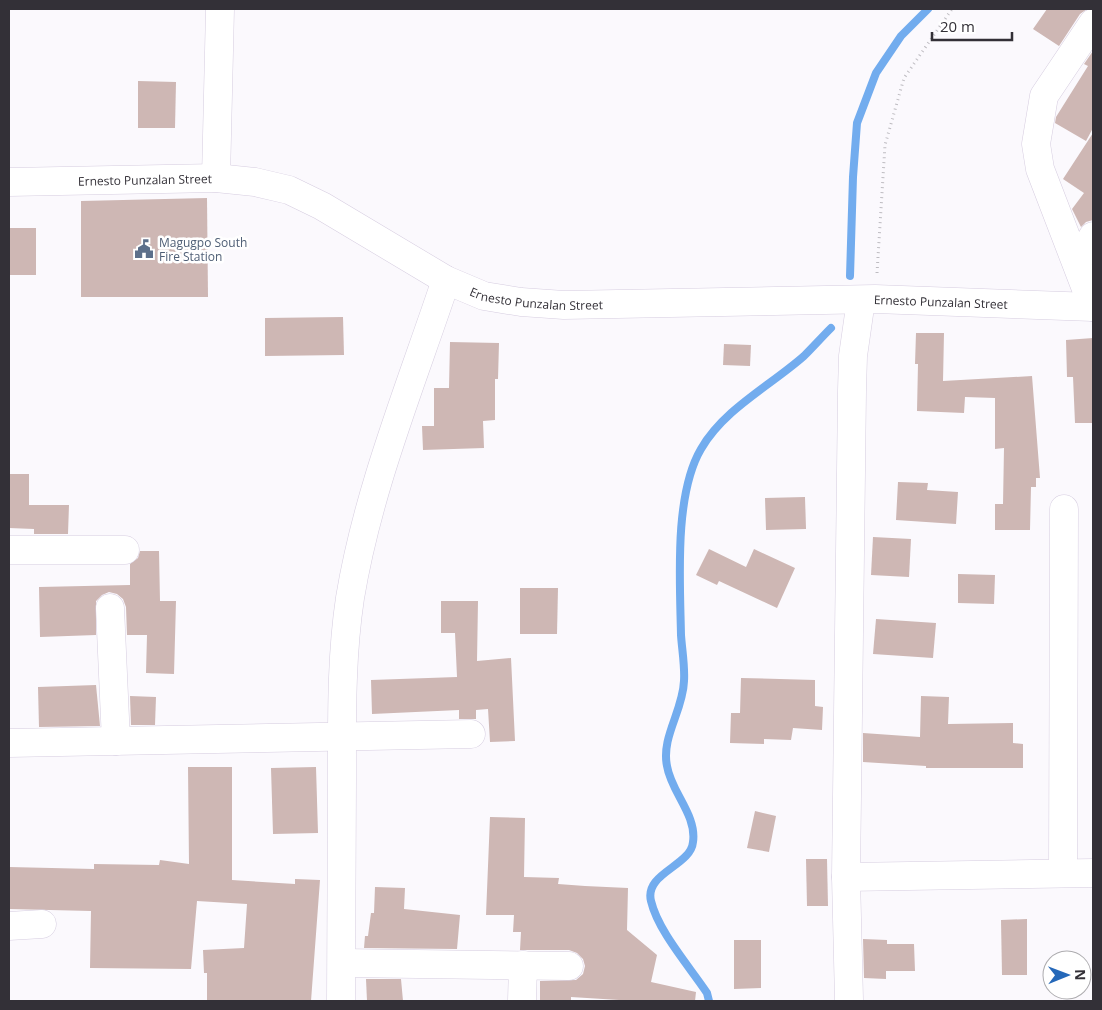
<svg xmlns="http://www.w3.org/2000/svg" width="1102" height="1010" font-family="'Open Sans',sans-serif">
  <rect width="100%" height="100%" fill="#fbf9fd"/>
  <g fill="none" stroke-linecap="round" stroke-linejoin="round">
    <g stroke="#72acee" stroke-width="8">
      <polyline points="850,276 853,177 857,123 876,73 901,36 928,9"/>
      <path d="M709 1001 707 993C689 966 658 931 651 901 644 873 691 866 693 842 697 815 671 792 667 766 661 737 683 711 684 681 685 666 682 650 681 635 680 581 674 495 701 449 724 409 770 386 804 356 813 347 822 337 831 328"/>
    </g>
  </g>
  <g fill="#ceb7b4">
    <polygon points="1047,9 1087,9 1080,14 1059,46 1033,29"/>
    <polygon points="1093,51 1093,128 1086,141 1055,123 1056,117 1088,66 1084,64"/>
    <polygon points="138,81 176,82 175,128 138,128"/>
    <polygon points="1093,133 1093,220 1086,222 1081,227 1072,209 1084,193 1063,179"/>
    <polygon points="207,198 208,297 81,297 81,201"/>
    <rect x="9" y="228" width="27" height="47"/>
    <polygon points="343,317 344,355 265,356 265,318"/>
    <polygon points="916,333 944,333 943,381 1032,376 1040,478 1036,478 1036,487 1031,487 1030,530 995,530 995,504 1003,504 1004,448 995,449 995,398 965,397 964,413 917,411 918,364 915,364"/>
    <polygon points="1093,338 1093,423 1075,423 1073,377 1067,377 1066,340"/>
    <polygon points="450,342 499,343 498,379 495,379 495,420 483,421 484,448 423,450 422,426 434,426 434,388 449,388"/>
    <polygon points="724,344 751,345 750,366 723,365"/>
    <polygon points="9,474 29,474 29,505 69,505 68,534 34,534 34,529 9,528"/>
    <polygon points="898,482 928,483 927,490 958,492 956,524 896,520"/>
    <polygon points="805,497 806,529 766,530 765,498"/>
    <polygon points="873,537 911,539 909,577 871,575"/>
    <polygon points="709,549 746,567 754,549 795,568 777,608 719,581 717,585 696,575"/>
    <polygon points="140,551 159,551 160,601 176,601 174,674 146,673 147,635 127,635 126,607 123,599 117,594 109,592 102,595 96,601 96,635 40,637 39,587 130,585 130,564 138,558"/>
    <polygon points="958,574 995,575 994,604 958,603"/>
    <polygon points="520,588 558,588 557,634 520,634"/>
    <polygon points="441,601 478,601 477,661 511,658 515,741 490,742 488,709 476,710 476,719 459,719 459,710 372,714 371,680 457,677 455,633 441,633"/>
    <polygon points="876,619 936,623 933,658 873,654"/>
    <polygon points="741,678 815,680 815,706 823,707 822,730 793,728 791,740 764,739 764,744 730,743 731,713 740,713"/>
    <polygon points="96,685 100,726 39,727 38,687"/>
    <polygon points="130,696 156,697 155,725 131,725"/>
    <polygon points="921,696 949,697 948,724 1013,723 1013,743 1023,744 1023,768 926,768 926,766 863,762 863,733 920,737"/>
    <polygon points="188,767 232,767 232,880 295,884 295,879 320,880 311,1001 207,1001 207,973 204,973 203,950 244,948 247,904 197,901 191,969 90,968 91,911 9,909 9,867 94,869 94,864 159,865 160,860 189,864"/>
    <polygon points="316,767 318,833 273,834 271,768"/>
    <polygon points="755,811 776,816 769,852 747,848"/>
    <polygon points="490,817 525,818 524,877 559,878 558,884 585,886 628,888 627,930 657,955 651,982 696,992 695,1001 635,1001 571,997 571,1001 540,1001 540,981 576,980 583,974 585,966 583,959 577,953 569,950 520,950 521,932 513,932 514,915 486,915"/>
    <polygon points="806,859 827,859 828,906 807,906"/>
    <polygon points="375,887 405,888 404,909 460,915 457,949 364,948 365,936 368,936 371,913 374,913"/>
    <polygon points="1027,919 1027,975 1002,975 1001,920"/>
    <polygon points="863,939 887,940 887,944 914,944 915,971 886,971 886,979 864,978"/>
    <polygon points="734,940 761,940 761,988 734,989"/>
    <polygon points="366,979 401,979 403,1001 367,1001"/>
  </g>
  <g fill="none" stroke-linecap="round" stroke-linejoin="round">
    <g stroke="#d6cde0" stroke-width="29">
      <g id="minor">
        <polyline points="216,178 220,9"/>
        <path id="s1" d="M9 182 216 178 255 182 289 190 322 206 446 280 484 296 521 302 564 305 875 299 1093 307"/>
        <polyline points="1077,262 1093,236"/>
        <polyline points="1093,307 1040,169 1036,144 1044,96 1093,23"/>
        <polyline points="9,550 125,550"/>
        <polyline points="110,608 116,741"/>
        <polyline points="9,743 471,734"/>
        <polyline points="1063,873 1064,509"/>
        <polyline points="846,877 1093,873"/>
        <polyline points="9,926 42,924"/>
        <polyline points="342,963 569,966"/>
        <polyline points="849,1000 846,877 852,391 853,356 861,300"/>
        <path d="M341 1001C342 927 342 853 342 779 342 719 341 657 350 598 368 489 411 385 446 280"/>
        <polyline points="522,1001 523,965"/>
      </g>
    </g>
    <polyline stroke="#bebcc1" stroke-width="3" stroke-dasharray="1 4" stroke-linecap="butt" points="877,273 885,145 904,78 952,9"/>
    <use href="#minor" stroke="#fff" stroke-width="28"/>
  </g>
  <defs>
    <g id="civic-bare" transform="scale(1.5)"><path d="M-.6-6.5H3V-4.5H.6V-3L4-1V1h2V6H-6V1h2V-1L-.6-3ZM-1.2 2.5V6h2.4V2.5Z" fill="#5c6f8a" stroke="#fff" stroke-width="2.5" paint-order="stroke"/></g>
  </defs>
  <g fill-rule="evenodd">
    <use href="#civic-bare" x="144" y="249"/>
  </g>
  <g text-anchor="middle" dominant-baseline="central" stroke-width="5" stroke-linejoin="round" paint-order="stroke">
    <g font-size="12" fill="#333037" stroke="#fff">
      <text stroke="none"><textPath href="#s1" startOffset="136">Ernesto Punzalan Street</textPath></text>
      <text stroke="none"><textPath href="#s1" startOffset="556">Ernesto Punzalan Street</textPath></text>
      <text stroke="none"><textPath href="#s1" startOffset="961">Ernesto Punzalan Street</textPath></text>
    </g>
    <g font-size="12" fill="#4e5e75" stroke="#fff" text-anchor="start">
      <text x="159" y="242">Magugpo South<tspan x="159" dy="14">Fire Station</tspan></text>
    </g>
  </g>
  <rect width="1102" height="1010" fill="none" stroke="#333037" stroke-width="20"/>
  <g transform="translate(1067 975) rotate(89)"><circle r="24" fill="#ffffff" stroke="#adacaf"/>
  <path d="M0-4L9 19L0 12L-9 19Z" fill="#2568b9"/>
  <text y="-8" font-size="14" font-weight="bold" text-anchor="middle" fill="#333037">N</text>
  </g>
  <path d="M932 32v8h80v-8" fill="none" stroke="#333037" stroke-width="2.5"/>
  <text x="940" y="32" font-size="15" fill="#333037" stroke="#ffffff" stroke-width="4" paint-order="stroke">20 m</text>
</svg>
